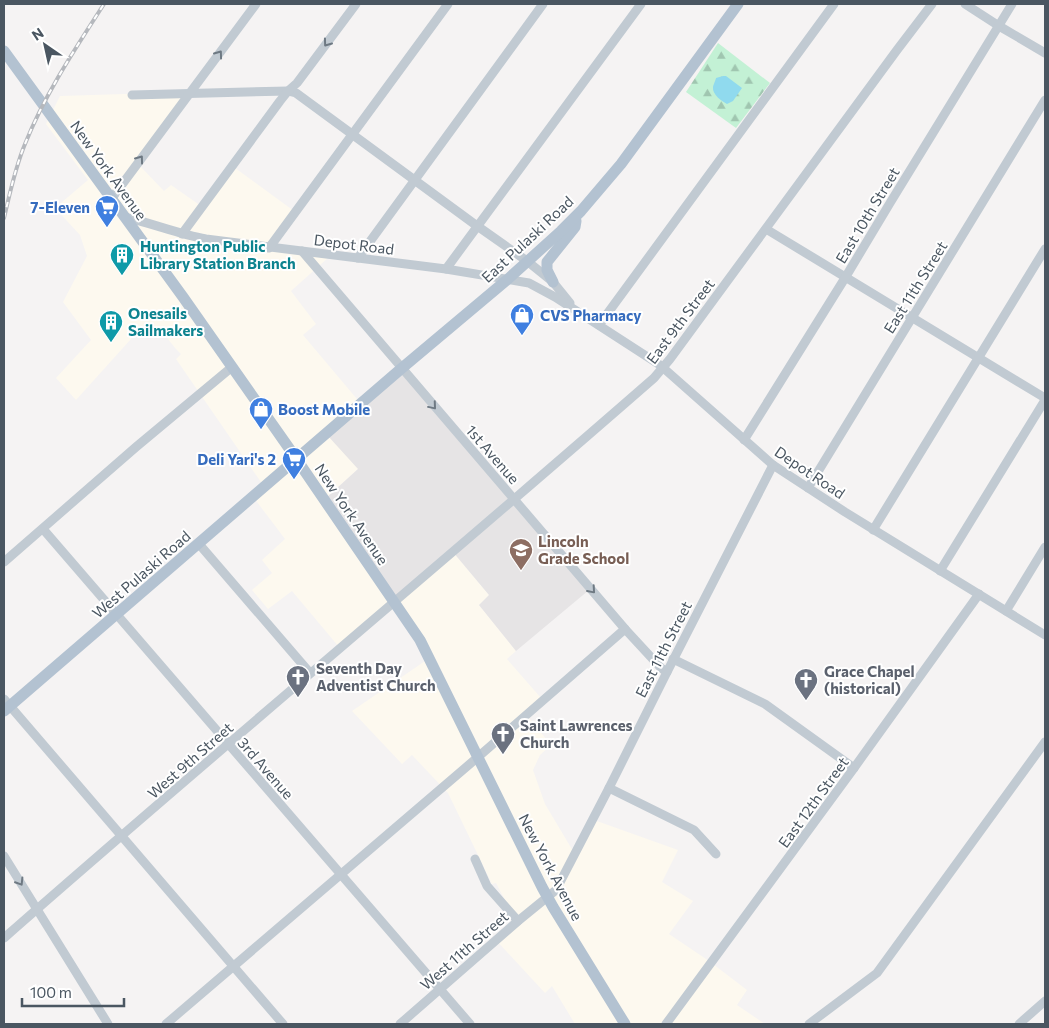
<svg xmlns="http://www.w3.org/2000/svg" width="1049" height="1028" font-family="Commissioner,sans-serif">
  <defs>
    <pattern id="forest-firs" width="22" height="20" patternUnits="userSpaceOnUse" patternTransform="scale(1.25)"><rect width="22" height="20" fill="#c3f1d5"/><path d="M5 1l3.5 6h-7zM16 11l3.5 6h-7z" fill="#a0c6b0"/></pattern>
  </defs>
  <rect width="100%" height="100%" fill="#f5f3f3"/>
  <polygon fill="#fdf9ef" points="189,92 139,165 164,191 171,185 201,206 231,165 294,211 268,249 329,257 291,291 316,324 303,335 362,405 358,469 326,498 453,552 489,595 479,605 516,651 507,659 541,698 525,713 551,745 540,755 533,770 545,804 576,856 594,820 678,850 662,882 693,901 669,934 709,961 747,990 737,1005 765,1024 575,1024 552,986 545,993 495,939 518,919 507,904 496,883 492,884 448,793 412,755 402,764 352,711 428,659 393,603 339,647 292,591 268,609 252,590 272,573 262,560 285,539 254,498 265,488 176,359 181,354 176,349 158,327 149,332 140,329 76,400 56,378 91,340 63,302 87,256 80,235 55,208 88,180 46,124 60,96"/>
  <polygon fill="#e6e4e5" points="402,370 589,590 516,651 479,605 489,595 453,552 394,601 325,499 358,469 328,436"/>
  <polygon fill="url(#forest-firs)" points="718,43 770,83 736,128 686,92"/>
  <path fill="#90daee" d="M723 76H726L742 88 733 101 727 104C722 101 712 95 713 87 713 86 716 79 716 78Z"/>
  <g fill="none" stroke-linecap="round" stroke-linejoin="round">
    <g stroke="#c1cad2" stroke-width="9">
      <polyline points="965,4 999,26 1045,53"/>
      <polyline points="132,95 288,91 296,93 473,223 527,261 553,282 570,303"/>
      <polyline points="112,198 256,4"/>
      <path d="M124 217C152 223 178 234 206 239L446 269 529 283 555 297 660 365 773 465 845 512 1045 635"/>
      <polyline points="766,229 1045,398"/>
      <polyline points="182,234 280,101 288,91 297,83 356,4"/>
      <polyline points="269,248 448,4"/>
      <polyline points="302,251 625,629 661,668 667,672"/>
      <polyline points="358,258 543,4"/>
      <polyline points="446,269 641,4"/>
      <polyline points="599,325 834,4"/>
      <polyline points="744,440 845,278 890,203 1012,4"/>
      <polyline points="808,488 1045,100"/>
      <polyline points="43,529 470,1024"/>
      <polyline points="873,530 1045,249"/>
      <polyline points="199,544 310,673"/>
      <polyline points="4,562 136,447 232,367"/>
      <polyline points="940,571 1045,400"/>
      <polyline points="1006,611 1045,547"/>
      <polyline points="673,659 765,704 854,768"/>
      <polyline points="4,699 283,1024"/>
      <polyline points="609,788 694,830 716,854"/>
      <polyline points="4,856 108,1024"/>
      <polyline points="475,859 487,886 518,921"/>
      <path d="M4 938C219 749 439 566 654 378L670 359 897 50 932 4"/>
      <polyline points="166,1024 478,757 625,629"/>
      <polyline points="400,1024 518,921 556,890 609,788 667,672 773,465"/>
      <polyline points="666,1024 854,768 979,594"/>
      <polyline points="809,1024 877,973 1045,742"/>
      <polyline points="1019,1024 1045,1001"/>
    </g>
    <g stroke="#b3c2d1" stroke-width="11">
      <polyline points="4,51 183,297 291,451 420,640 542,887 553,907 625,1024"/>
      <polyline points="553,282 547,270 547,262 575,227 576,221"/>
      <polyline points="4,711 402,368 508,279 561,231 581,211 621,164 738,4"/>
    </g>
    <g stroke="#b5b8bd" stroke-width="4">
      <path id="rail" d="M4 218C10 193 15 168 25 144 45 94 75 49 104 4"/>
    </g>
    <use href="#rail" stroke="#fff" stroke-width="2" stroke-dasharray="5.5" stroke-linecap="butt"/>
  </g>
  <defs><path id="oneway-chevron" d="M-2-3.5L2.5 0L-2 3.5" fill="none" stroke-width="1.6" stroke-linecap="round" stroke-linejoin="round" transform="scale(1.25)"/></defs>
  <g stroke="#6e7983">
    <use href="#oneway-chevron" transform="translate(327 43) rotate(126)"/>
    <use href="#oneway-chevron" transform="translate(219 54) rotate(-54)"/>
    <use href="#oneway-chevron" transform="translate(140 159) rotate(-54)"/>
    <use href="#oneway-chevron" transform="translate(433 406) rotate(50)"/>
    <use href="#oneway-chevron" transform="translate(592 590) rotate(49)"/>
    <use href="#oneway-chevron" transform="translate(20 882) rotate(58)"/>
  </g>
  <defs>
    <g id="supermarket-pin" transform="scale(1.25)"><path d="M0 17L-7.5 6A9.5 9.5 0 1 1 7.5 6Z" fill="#3f7fe0" stroke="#fff"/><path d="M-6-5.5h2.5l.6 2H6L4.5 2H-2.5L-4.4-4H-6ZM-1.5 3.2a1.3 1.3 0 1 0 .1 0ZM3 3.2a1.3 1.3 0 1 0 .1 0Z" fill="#fff"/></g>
    <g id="building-pin" transform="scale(1.25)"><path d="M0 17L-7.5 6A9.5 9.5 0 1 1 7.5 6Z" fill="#0f9aa8" stroke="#fff"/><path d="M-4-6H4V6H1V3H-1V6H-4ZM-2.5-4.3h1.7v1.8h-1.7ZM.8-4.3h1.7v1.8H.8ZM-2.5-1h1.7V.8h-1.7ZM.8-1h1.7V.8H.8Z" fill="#fff"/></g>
    <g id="shop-pin" transform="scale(1.25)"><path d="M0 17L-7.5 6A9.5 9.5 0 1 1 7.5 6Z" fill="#3f7fe0" stroke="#fff"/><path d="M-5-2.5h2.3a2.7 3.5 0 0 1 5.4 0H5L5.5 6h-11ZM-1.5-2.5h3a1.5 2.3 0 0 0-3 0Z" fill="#fff"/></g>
    <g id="school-pin" transform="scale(1.25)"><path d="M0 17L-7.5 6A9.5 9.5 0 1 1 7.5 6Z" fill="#8d6e63" stroke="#fff"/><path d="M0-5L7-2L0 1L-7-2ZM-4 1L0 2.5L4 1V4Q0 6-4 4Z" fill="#fff"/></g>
    <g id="church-pin" transform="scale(1.25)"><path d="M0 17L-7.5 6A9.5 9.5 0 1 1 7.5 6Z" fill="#6b7280" stroke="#fff"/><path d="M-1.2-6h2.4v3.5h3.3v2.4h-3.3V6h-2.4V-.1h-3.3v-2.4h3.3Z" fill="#fff"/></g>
  </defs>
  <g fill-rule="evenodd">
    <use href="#supermarket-pin" x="107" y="207"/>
    <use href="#building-pin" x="122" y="255"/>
    <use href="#shop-pin" x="522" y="315"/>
    <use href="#building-pin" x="111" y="322"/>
    <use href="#shop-pin" x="261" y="409"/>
    <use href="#supermarket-pin" x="294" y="459"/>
    <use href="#school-pin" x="521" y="550"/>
    <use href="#church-pin" x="298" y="677"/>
    <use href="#church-pin" x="806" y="680"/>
    <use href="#church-pin" x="503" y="734"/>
  </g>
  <g text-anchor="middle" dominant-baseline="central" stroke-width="4" stroke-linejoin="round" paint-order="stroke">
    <g font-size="15" fill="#4a5661" stroke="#fff">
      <text transform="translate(109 170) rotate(54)">New York Avenue</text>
      <text transform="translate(867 215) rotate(-59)">East 10th Street</text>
      <text transform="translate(527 239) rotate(-43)">East Pulaski Road</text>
      <text transform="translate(354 244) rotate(7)">Depot Road</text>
      <text transform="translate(915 287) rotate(-58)">East 11th Street</text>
      <text transform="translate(680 321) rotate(-53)">East 9th Street</text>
      <text transform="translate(493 454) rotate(49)">1st Avenue</text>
      <text transform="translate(810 472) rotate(34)">Depot Road</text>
      <text transform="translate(352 514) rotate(56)">New York Avenue</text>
      <text transform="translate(141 574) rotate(-41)">West Pulaski Road</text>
      <text transform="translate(663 649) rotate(-63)">East 11th Street</text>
      <text transform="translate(190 760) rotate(-41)">West 9th Street</text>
      <text transform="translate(266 768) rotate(49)">3rd Avenue</text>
      <text transform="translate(813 802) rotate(-54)">East 12th Street</text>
      <text transform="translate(551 867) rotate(62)">New York Avenue</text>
      <text transform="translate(464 950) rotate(-41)">West 11th Street</text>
    </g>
    <g font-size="15" font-weight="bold" fill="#366cbe" stroke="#fff" text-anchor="end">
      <text x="90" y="207">7-Eleven</text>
      <text x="540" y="315" text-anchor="start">CVS Pharmacy</text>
      <text x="278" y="409" text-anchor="start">Boost Mobile</text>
      <text x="276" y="459">Deli Yari's 2</text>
    </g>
    <g font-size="15" font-weight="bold" fill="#0d838f" stroke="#fff" text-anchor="start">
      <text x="140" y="246">Huntington Public<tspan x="140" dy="17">Library Station Branch</tspan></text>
      <text x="128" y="313">Onesails<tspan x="128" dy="17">Sailmakers</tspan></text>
    </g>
    <g font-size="15" font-weight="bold" fill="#785e54" stroke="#fff" text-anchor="start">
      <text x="538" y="541">Lincoln<tspan x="538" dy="17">Grade School</tspan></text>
    </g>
    <g font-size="15" font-weight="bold" fill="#5b616d" stroke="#fff" text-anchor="start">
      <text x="316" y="668">Seventh Day<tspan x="316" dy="17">Adventist Church</tspan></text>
      <text x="824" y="671">Grace Chapel<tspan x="824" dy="17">(historical)</tspan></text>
      <text x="520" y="725">Saint Lawrences<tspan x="520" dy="17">Church</tspan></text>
    </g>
  </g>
  <rect width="1049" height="1028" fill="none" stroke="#4a5661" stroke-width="10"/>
  <g transform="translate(45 45) rotate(326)" stroke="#ffffff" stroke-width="4" paint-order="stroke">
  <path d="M0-4L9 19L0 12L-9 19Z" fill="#4a5661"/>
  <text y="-8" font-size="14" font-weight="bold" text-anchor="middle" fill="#4a5661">N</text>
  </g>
  <path d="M22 998v8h102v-8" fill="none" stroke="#4a5661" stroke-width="2.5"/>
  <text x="30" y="998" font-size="15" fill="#4a5661" stroke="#ffffff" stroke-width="4" paint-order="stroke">100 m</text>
</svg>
